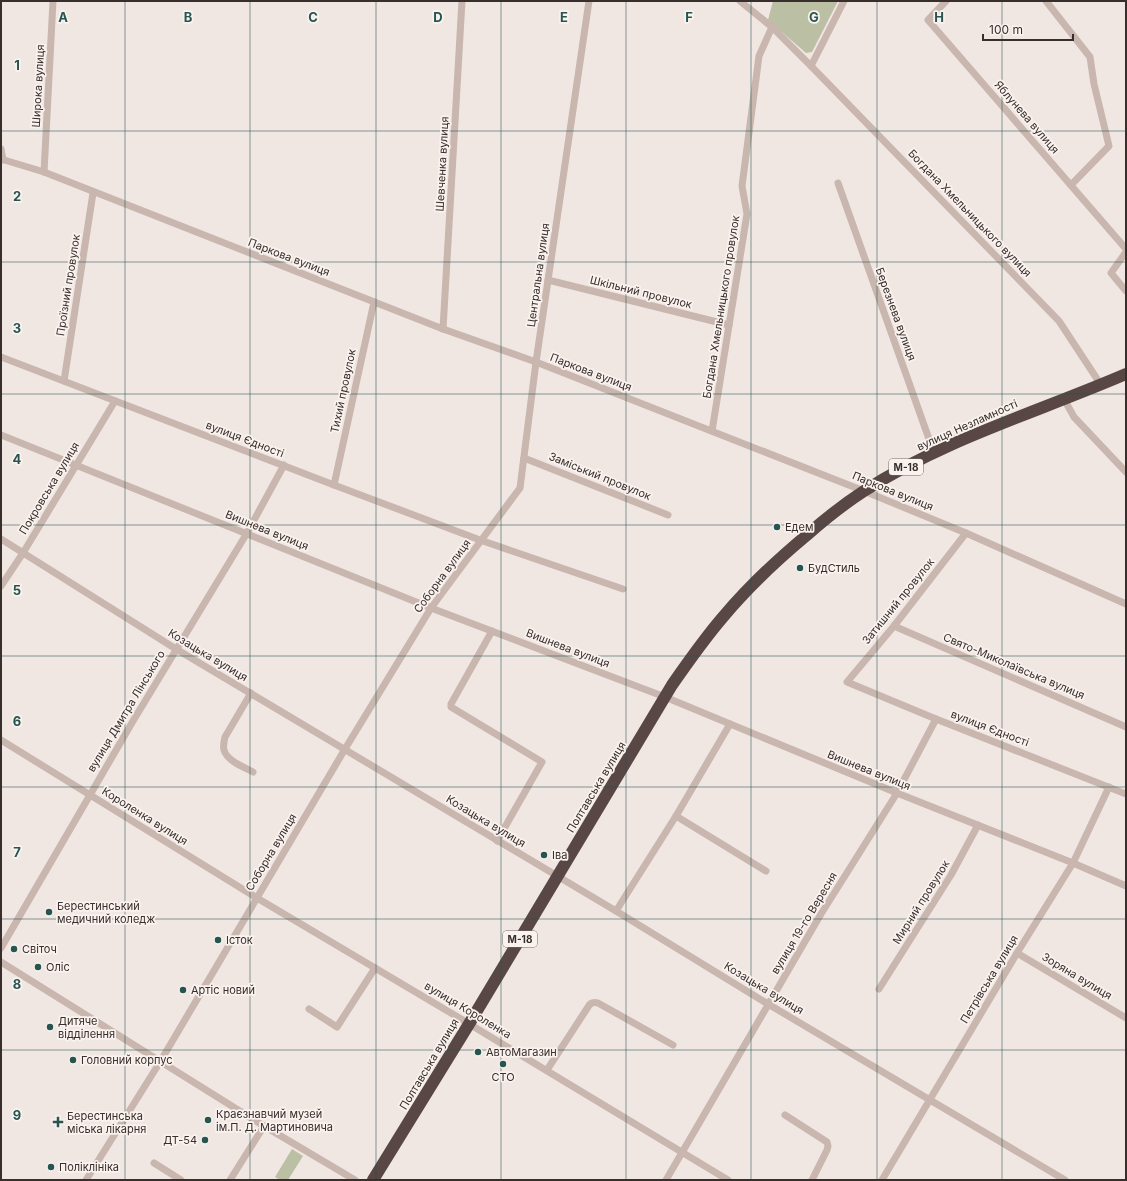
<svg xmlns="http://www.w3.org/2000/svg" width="1127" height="1181" font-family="Inter,sans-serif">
  <rect width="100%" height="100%" fill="#f1e7e2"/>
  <g fill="#bbbfa3">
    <polygon points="773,1 838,1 812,52 806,53 768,20"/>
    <polygon points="292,1149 303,1156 288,1180 280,1180 275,1177"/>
  </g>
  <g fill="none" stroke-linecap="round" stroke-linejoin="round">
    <g stroke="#c8b6af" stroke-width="7">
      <polyline points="740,1 772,27 811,66 1059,321 1101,385"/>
      <polyline points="946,1 928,20 1126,249"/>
      <polyline points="1046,1 1090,57 1094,84 1109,146 1071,185"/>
      <polyline points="811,66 844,1"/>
      <polyline points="1,149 3,160"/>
      <polyline points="1,159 44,172 443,329 536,362 864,491 966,533 1126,604"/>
      <polyline points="44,172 53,1"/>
      <polyline points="838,183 934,453"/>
      <polyline points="1126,252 1111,273 1126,291"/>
      <polyline points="548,280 729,325"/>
      <polyline points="443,329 462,1"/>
      <polyline points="1,357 334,485 480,540 623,589"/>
      <polyline points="64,381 93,193"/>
      <polyline points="1064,399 1074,417 1126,472"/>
      <polyline points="712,431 747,214 742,186 759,56 772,27"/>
      <polyline points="1,435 431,608 665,697 897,793 1073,863 1126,886"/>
      <polyline points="524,458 668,515"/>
      <polyline points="334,485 374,302"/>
      <polyline points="966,533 894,626 847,682 936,719 1126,794"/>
      <polyline points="1,539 176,649 616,911 768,1004 1065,1180"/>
      <polyline points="1,586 23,553 115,401"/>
      <polyline points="894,626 1126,727"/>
      <polyline points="492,631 451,704 451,707 542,762 497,841"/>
      <path d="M251 693 225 737C224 741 223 746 224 750 227 761 244 767 253 772"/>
      <polyline points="1,740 257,898 456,1016 728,1180"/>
      <polyline points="676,816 766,871"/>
      <polyline points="616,911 676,816 730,724"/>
      <polyline points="1,948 133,721 247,533 284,465"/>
      <polyline points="1017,953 1126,1018"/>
      <polyline points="1,962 264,1126 355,1180"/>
      <polyline points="879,989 951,875 978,825"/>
      <polyline points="309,1009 337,1027 375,968"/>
      <path d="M547 1070 588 1007C590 1003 594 1002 598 1003L673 1045"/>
      <polyline points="785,1115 827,1142 828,1146 827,1150 812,1180"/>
      <polyline points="154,1163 181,1180"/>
      <polyline points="86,1180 160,1062 345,749 431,608 520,488 536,362 589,1"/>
      <polyline points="230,1180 264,1126"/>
      <polyline points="666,1180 821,914 897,793 936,719"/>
      <polyline points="882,1180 1017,953 1073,863 1109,787"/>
    </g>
    <path stroke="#584745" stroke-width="12" d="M373 1180 469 1024 672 685C688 662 704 639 723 617 748 587 777 560 807 535 825 519 844 504 864 491 945 439 1038 412 1126 374"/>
  </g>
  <path fill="none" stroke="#265550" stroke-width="1" stroke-opacity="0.55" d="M125 1V1180M250 1V1180M376 1V1180M501 1V1180M626 1V1180M751 1V1180M877 1V1180M1002 1V1180M1 131H1126M1 262H1126M1 394H1126M1 525H1126M1 656H1126M1 787H1126M1 919H1126M1 1050H1126"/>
  <g fill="#265550" stroke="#f9f2ee" stroke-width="1.5">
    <circle cx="777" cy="527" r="4"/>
    <circle cx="800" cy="568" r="4"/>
    <circle cx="544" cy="855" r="4"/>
    <circle cx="49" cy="912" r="4"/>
    <circle cx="218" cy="940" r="4"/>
    <circle cx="14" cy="949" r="4"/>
    <circle cx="38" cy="967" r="4"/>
    <circle cx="183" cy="990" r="4"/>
    <circle cx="50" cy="1027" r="4"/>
    <circle cx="478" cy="1052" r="4"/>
    <circle cx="73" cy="1060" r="4"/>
    <circle cx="503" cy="1064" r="4"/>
    <circle cx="208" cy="1120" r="4"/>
    <path d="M56 1116h4v4h4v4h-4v4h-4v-4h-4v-4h4z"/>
    <circle cx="205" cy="1140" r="4"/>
    <circle cx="51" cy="1167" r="4"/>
  </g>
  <g text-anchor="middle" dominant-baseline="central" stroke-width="3.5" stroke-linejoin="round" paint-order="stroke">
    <g fill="#f9f2ee" stroke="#726966" stroke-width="1">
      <rect x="889" y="459" width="34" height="16" rx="3"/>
      <rect x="503" y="931" width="34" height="16" rx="3"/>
    </g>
    <g font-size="10" font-weight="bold" fill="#382e2c">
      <text x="906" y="467">М-18</text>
      <text x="520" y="939">М-18</text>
    </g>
    <g font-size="11" fill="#382e2c" stroke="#f9f2ee">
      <text transform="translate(38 86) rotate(-87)">Широка вулиця</text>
      <text transform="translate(1027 117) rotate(49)">Яблунева вулиця</text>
      <text transform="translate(442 164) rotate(-87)">Шевченка вулиця</text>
      <text transform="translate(970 213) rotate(46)">Богдана Хмельницького вулиця</text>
      <text transform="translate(289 257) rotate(21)">Паркова вулиця</text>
      <text transform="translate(538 275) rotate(-82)">Центральна вулиця</text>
      <text transform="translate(68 285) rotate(-81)">Проїзний провулок</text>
      <text transform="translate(641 292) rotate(14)">Шкільний провулок</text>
      <text transform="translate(721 307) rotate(-81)">Богдана Хмельницького провулок</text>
      <text transform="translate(896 314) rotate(70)">Березнева вулиця</text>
      <text transform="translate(591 372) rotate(21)">Паркова вулиця</text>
      <text transform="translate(343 391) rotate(-78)">Тихий провулок</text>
      <text transform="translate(967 425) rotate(-24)">вулиця Незламності</text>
      <text transform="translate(245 439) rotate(21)">вулиця Єдності</text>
      <text transform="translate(600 476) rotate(22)">Заміський провулок</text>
      <text transform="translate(49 488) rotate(-59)">Покровська вулиця</text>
      <text transform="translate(893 491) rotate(22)">Паркова вулиця</text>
      <text transform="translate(267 530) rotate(22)">Вишнева вулиця</text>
      <text transform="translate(442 576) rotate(-54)">Соборна вулиця</text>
      <text transform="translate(898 601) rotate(-51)">Затишний провулок</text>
      <text transform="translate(568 648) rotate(21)">Вишнева вулиця</text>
      <text transform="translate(208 655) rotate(31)">Козацька вулиця</text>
      <text transform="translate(1014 666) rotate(23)">Свято-Миколаївська вулиця</text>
      <text transform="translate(126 711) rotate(-59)">вулиця Дмитра Лінського</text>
      <text transform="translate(990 728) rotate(21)">вулиця Єдності</text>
      <text transform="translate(869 770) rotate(22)">Вишнева вулиця</text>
      <text transform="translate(596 787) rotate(-59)">Полтавська вулиця</text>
      <text transform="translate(145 816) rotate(32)">Короленка вулиця</text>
      <text transform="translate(486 821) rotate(31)">Козацька вулиця</text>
      <text transform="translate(271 852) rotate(-59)">Соборна вулиця</text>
      <text transform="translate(921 902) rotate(-58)">Мирний провулок</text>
      <text transform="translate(804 923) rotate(-59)">вулиця 19-го Вересня</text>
      <text transform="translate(1077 976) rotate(31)">Зоряна вулиця</text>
      <text transform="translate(989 979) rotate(-59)">Петрівська вулиця</text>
      <text transform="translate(764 988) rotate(31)">Козацька вулиця</text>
      <text transform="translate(468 1010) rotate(31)">вулиця Короленка</text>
      <text transform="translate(429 1064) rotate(-59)">Полтавська вулиця</text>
    </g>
    <g font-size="11" fill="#382e2c" stroke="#f9f2ee" text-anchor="start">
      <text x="785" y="527">Едем</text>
      <text x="808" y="568">БудСтиль</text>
      <text x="552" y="855">Іва</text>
      <text x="57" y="906">Берестинський<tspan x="57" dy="13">медичний коледж</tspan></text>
      <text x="226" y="940">Істок</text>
      <text x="22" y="949">Світоч</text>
      <text x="46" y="967">Оліс</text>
      <text x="191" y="990">Артіс новий</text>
      <text x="58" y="1021">Дитяче<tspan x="58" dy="13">відділення</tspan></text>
      <text x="486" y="1052">АвтоМагазин</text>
      <text x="81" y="1060">Головний корпус</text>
      <text x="503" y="1077" text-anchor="middle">СТО</text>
      <text x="216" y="1114">Краєзнавчий музей<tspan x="216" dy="13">ім.П. Д. Мартиновича</tspan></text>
      <text x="67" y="1116">Берестинська<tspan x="67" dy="13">міська лікарня</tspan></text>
      <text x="197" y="1140" text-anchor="end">ДТ-54</text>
      <text x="59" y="1167">Поліклініка</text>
    </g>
  </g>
  <g font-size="13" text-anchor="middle" font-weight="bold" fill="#265550" stroke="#f9f2ee" stroke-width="3.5" stroke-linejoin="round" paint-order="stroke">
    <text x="63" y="22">A</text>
    <text x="188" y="22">B</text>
    <text x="313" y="22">C</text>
    <text x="438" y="22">D</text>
    <text x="564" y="22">E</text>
    <text x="689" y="22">F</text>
    <text x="814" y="22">G</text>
    <text x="939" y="22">H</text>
    <text x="17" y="70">1</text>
    <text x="17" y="201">2</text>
    <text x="17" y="333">3</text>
    <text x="17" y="464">4</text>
    <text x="17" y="595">5</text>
    <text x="17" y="726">6</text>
    <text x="17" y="857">7</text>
    <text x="17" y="989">8</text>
    <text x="17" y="1120">9</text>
  </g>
  <rect width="1127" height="1181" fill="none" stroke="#382e2c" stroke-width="4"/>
  <path d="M983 34v6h90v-6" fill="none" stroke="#382e2c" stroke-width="2"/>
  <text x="989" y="34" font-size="12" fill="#382e2c" stroke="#f9f2ee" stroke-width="3" paint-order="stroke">100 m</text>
</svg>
